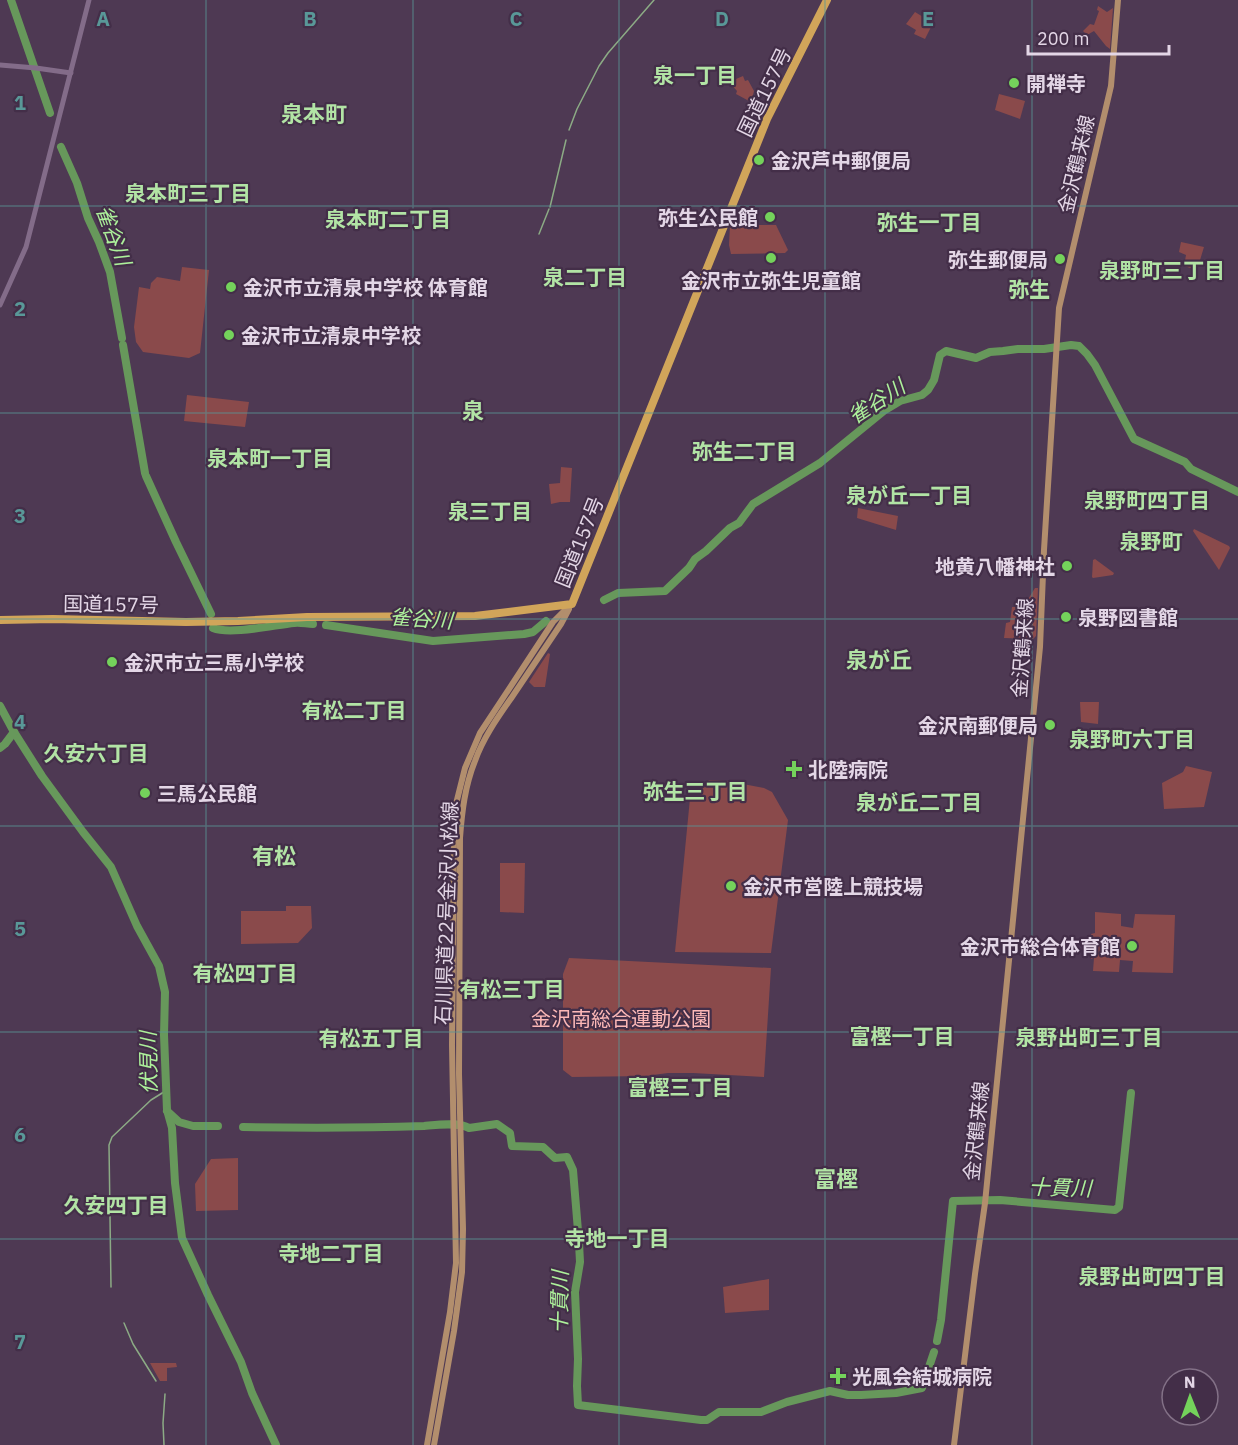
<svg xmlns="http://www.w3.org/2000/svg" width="1238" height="1445" font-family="'IBM Plex Sans','Noto Sans JP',sans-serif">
  <rect width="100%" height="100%" fill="#4e3953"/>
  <g fill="#8a4a4b">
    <polygon points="1098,6 1107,12 1113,8 1110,49 1106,46 1094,31 1087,35 1083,31 1090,24 1094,25 1099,11 1097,10"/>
    <polygon points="915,12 933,23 925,39 914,34 916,30 906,24"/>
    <polygon points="743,76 745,81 748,80 754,91 752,99 749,99 749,101 736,94 737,91 729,82"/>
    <polygon points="999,94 1025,101 1020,119 995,110"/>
    <polygon points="730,225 776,225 788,250 785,253 731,254 729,245"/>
    <polygon points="1181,242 1204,247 1197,270 1184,266 1186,255 1179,252"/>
    <polygon points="182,267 209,270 200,353 189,358 143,352 136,342 134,327 139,287 150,289 151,283 157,277 180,281"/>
    <polygon points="187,395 249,402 245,427 184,421"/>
    <polygon points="561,467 572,468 570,502 560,502 551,504 549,484 560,483"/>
    <polygon points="858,508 898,516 896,530 857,518"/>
    <polygon points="1194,529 1229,546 1230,548 1219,570 1193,531"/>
    <polygon points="1095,559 1114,573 1113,575 1093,578 1092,577 1093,560"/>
    <polygon points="1035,588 1038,588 1036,636 1033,639 1004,638 1006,623 1010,622 1012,607 1020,607 1020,601 1027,601"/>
    <polygon points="548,653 550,654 545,687 534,687 529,682"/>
    <polygon points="1080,702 1099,702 1098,724 1081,722"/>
    <polygon points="1186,766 1212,772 1204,807 1164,809 1162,783 1183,772"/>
    <polygon points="709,780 742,782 743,784 764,788 772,792 788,820 771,953 675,952 691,788 703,787"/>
    <polygon points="500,863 525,863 524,913 500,912"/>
    <polygon points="286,906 311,906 312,928 298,943 241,944 241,911 286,911"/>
    <polygon points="1095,912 1121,914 1121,926 1133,928 1135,914 1175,915 1173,973 1132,972 1133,961 1120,960 1119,972 1093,971 1094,958 1091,959 1091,934 1095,933"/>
    <polygon points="569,958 771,968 764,1077 693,1073 668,1073 645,1076 572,1077 563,1070 563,974"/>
    <polygon points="238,1158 238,1210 196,1211 195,1184 211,1159"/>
    <polygon points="769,1279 769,1310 725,1313 723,1287"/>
    <polygon points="150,1363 176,1363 177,1367 167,1368 167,1381 160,1381"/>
  </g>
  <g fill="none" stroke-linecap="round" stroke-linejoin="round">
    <g stroke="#8cab85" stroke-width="1.5">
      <polyline points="569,130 577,109 599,66 608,53 654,0"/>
      <polyline points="550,207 566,140"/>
      <polyline points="539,234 549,209"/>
      <polyline points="111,1287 109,1145 112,1137 151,1100 167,1090"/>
      <polyline points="124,1323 133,1344 156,1381"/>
      <polyline points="164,1445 163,1423 165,1394"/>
    </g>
    <g stroke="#67985b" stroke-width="8">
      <polyline points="11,0 50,113"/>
      <polyline points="61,147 77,183 88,218 99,242 110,272 122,338"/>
      <polyline points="123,345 145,473"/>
      <polyline points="146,476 176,542 211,614"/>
      <polyline points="604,600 618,593 665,591 689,568 695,559 706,551 730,528 739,523 753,504 820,463 885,410 900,401 922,395 928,390 934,380 940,355 946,351 976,358 990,352 1003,351 1018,349 1044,349 1071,345 1079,346 1087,354 1095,365 1134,439 1185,462 1191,469 1238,492"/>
      <polyline points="326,625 433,641 524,634 533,632 546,621"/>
      <path d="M213 628C230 635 274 625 294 623 300 622 307 624 313 624"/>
      <polyline points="0,706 14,732 42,776 83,832 111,867 137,926 159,966 165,992 164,1035 167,1110 172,1128 175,1183 182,1238 208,1295 241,1362 252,1393 276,1445"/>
      <polyline points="0,748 5,744 14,732"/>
      <polyline points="167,1111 179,1122 193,1126 218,1126"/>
      <path d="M243 1127C303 1128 363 1128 424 1126 436 1125 459 1122 469 1128L497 1124 510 1133 512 1146 543 1147 555 1158 567 1157 573 1170 579 1243 580 1262 575 1292 578 1359 577 1386 578 1405 701 1420H707L719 1412H761L787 1402 830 1391 848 1395H861L896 1393 922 1388 934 1352"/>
      <polyline points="937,1341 941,1320 953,1201 1000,1200 1115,1210 1119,1207 1131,1093"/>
    </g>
    <g stroke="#836c89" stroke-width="5">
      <polyline points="0,65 36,68 71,73"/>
      <polyline points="0,305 26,247 89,0"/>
    </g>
    <g stroke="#b28e6d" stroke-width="6">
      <polyline points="427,1445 450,1312 456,1263 452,1045 454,839 456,804 465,768 480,733 553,622 571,604"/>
      <path d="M434 1445 454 1331 462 1272 463 1229 459 1074 460 838C462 811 465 786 475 761 483 738 498 717 512 697 528 673 545 648 561 624L569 609"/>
      <polyline points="954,1445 975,1274 985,1203 1040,647 1044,550 1059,308 1111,86 1118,0"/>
    </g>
    <polyline stroke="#d1a55a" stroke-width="8" points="0,620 53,619 186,622 238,621 307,617 475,616 572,604 767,119 827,0"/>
  </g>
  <path fill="none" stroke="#599898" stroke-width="1.5" stroke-opacity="0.55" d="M206 0V1445M413 0V1445M619 0V1445M825 0V1445M1032 0V1445M0 206H1238M0 413H1238M0 619H1238M0 826H1238M0 1032H1238M0 1239H1238"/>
  <g fill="#74d25b" stroke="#432e48" stroke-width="2">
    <circle cx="1014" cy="83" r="6"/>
    <circle cx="759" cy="160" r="6"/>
    <circle cx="770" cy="217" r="6"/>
    <circle cx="771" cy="258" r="6"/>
    <circle cx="1060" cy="259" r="6"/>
    <circle cx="231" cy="287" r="6"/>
    <circle cx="229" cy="335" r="6"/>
    <circle cx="1067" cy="566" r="6"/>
    <circle cx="1066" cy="617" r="6"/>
    <circle cx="112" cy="662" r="6"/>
    <circle cx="1050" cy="725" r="6"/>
    <path d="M791 760h6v6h6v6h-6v6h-6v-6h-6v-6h6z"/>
    <circle cx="145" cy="793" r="6"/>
    <circle cx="731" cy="886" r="6"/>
    <circle cx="1132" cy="946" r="6"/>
    <path d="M835 1367h6v6h6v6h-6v6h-6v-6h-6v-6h6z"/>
  </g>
  <g text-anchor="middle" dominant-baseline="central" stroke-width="4.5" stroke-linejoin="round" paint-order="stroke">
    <g font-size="20" font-weight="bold" fill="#e3d6e6" stroke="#432e48" text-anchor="start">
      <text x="1026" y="83">開禅寺</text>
      <text x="771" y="160">金沢芦中郵便局</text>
      <text x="758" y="217" text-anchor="end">弥生公民館</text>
      <text x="1048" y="259" text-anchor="end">弥生郵便局</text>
      <text x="771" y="280" text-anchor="middle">金沢市立弥生児童館</text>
      <text x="243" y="287">金沢市立清泉中学校 体育館</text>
      <text x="241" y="335">金沢市立清泉中学校</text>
      <text x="1055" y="566" text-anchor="end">地黄八幡神社</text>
      <text x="1078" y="617">泉野図書館</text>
      <text x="124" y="662">金沢市立三馬小学校</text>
      <text x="1038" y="725" text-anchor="end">金沢南郵便局</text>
      <text x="808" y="769">北陸病院</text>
      <text x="157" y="793">三馬公民館</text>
      <text x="743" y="886">金沢市営陸上競技場</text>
      <text x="1120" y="946" text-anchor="end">金沢市総合体育館</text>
      <text x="852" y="1376">光風会結城病院</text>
    </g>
    <g font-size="20" fill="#e3d6e6" stroke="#432e48">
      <text transform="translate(764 92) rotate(-64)">国道157号</text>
      <text transform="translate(1076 164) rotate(-77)">金沢鶴来線</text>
      <text transform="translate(579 542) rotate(-68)">国道157号</text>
      <text transform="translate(111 604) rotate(1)">国道157号</text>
      <text transform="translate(1022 648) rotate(-86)">金沢鶴来線</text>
      <text transform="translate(446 913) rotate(-88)">石川県道22号金沢小松線</text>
      <text transform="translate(976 1131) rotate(-84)">金沢鶴来線</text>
    </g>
    <g font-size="20" fill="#fcb8b7" stroke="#432e48">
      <text x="621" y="1018">金沢南総合運動公園</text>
    </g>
    <g font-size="21" font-weight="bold" fill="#b2e4a5" stroke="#432e48">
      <text x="695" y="75">泉一丁目</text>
      <text x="188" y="193">泉本町三丁目</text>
      <text x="388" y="219">泉本町二丁目</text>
      <text x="929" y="222">弥生一丁目</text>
      <text x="1162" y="270">泉野町三丁目</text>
      <text x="585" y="277">泉二丁目</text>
      <text x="1029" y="289">弥生</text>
      <text x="744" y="451">弥生二丁目</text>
      <text x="270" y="458">泉本町一丁目</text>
      <text x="909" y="495">泉が丘一丁目</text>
      <text x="1147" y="500">泉野町四丁目</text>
      <text x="490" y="511">泉三丁目</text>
      <text x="1151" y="541">泉野町</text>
      <text x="354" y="710">有松二丁目</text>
      <text x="1132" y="739">泉野町六丁目</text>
      <text x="96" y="753">久安六丁目</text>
      <text x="695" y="791">弥生三丁目</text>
      <text x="919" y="802">泉が丘二丁目</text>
      <text x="245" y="973">有松四丁目</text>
      <text x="512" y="989">有松三丁目</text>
      <text x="902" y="1036">富樫一丁目</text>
      <text x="1089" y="1037">泉野出町三丁目</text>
      <text x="371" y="1038">有松五丁目</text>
      <text x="680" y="1087">富樫三丁目</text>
      <text x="116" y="1205">久安四丁目</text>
      <text x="617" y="1238">寺地一丁目</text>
      <text x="331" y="1253">寺地二丁目</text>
      <text x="1152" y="1276">泉野出町四丁目</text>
    </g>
    <g font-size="21" font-style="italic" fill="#adf19b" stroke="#432e48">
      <text transform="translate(114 235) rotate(70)">雀谷川</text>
      <text transform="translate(876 401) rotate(-33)">雀谷川</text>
      <text transform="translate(421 618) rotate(4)">雀谷川</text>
      <text transform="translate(148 1063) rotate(-91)">伏見川</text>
      <text transform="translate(1060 1187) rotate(2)">十貫川</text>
      <text transform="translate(559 1302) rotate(-89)">十貫川</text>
    </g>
    <g font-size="22" font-weight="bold" fill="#b2e4a5" stroke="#432e48">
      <text x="314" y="113">泉本町</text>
      <text x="473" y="410">泉</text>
      <text x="879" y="659">泉が丘</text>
      <text x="274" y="855">有松</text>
      <text x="836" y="1178">富樫</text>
    </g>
  </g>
  <g font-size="20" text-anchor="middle" font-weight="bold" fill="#599898" stroke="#432e48" stroke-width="4.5" stroke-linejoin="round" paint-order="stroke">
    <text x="103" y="26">A</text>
    <text x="310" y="26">B</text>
    <text x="516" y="26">C</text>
    <text x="722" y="26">D</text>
    <text x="928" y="26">E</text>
    <text x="20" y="110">1</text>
    <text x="20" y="316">2</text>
    <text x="20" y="523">3</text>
    <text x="20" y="729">4</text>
    <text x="20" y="936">5</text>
    <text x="20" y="1142">6</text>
    <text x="20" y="1349">7</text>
  </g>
  <g transform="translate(1190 1397) rotate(359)"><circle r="28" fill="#432e48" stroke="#837187" stroke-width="1.5"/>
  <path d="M0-4.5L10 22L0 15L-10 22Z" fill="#74d25b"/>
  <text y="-9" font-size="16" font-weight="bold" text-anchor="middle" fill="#e3d6e6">N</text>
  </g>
  <path d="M1028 45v9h141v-9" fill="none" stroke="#e3d6e6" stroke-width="3"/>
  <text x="1037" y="45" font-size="18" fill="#e3d6e6" stroke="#432e48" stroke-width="4.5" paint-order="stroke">200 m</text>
</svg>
